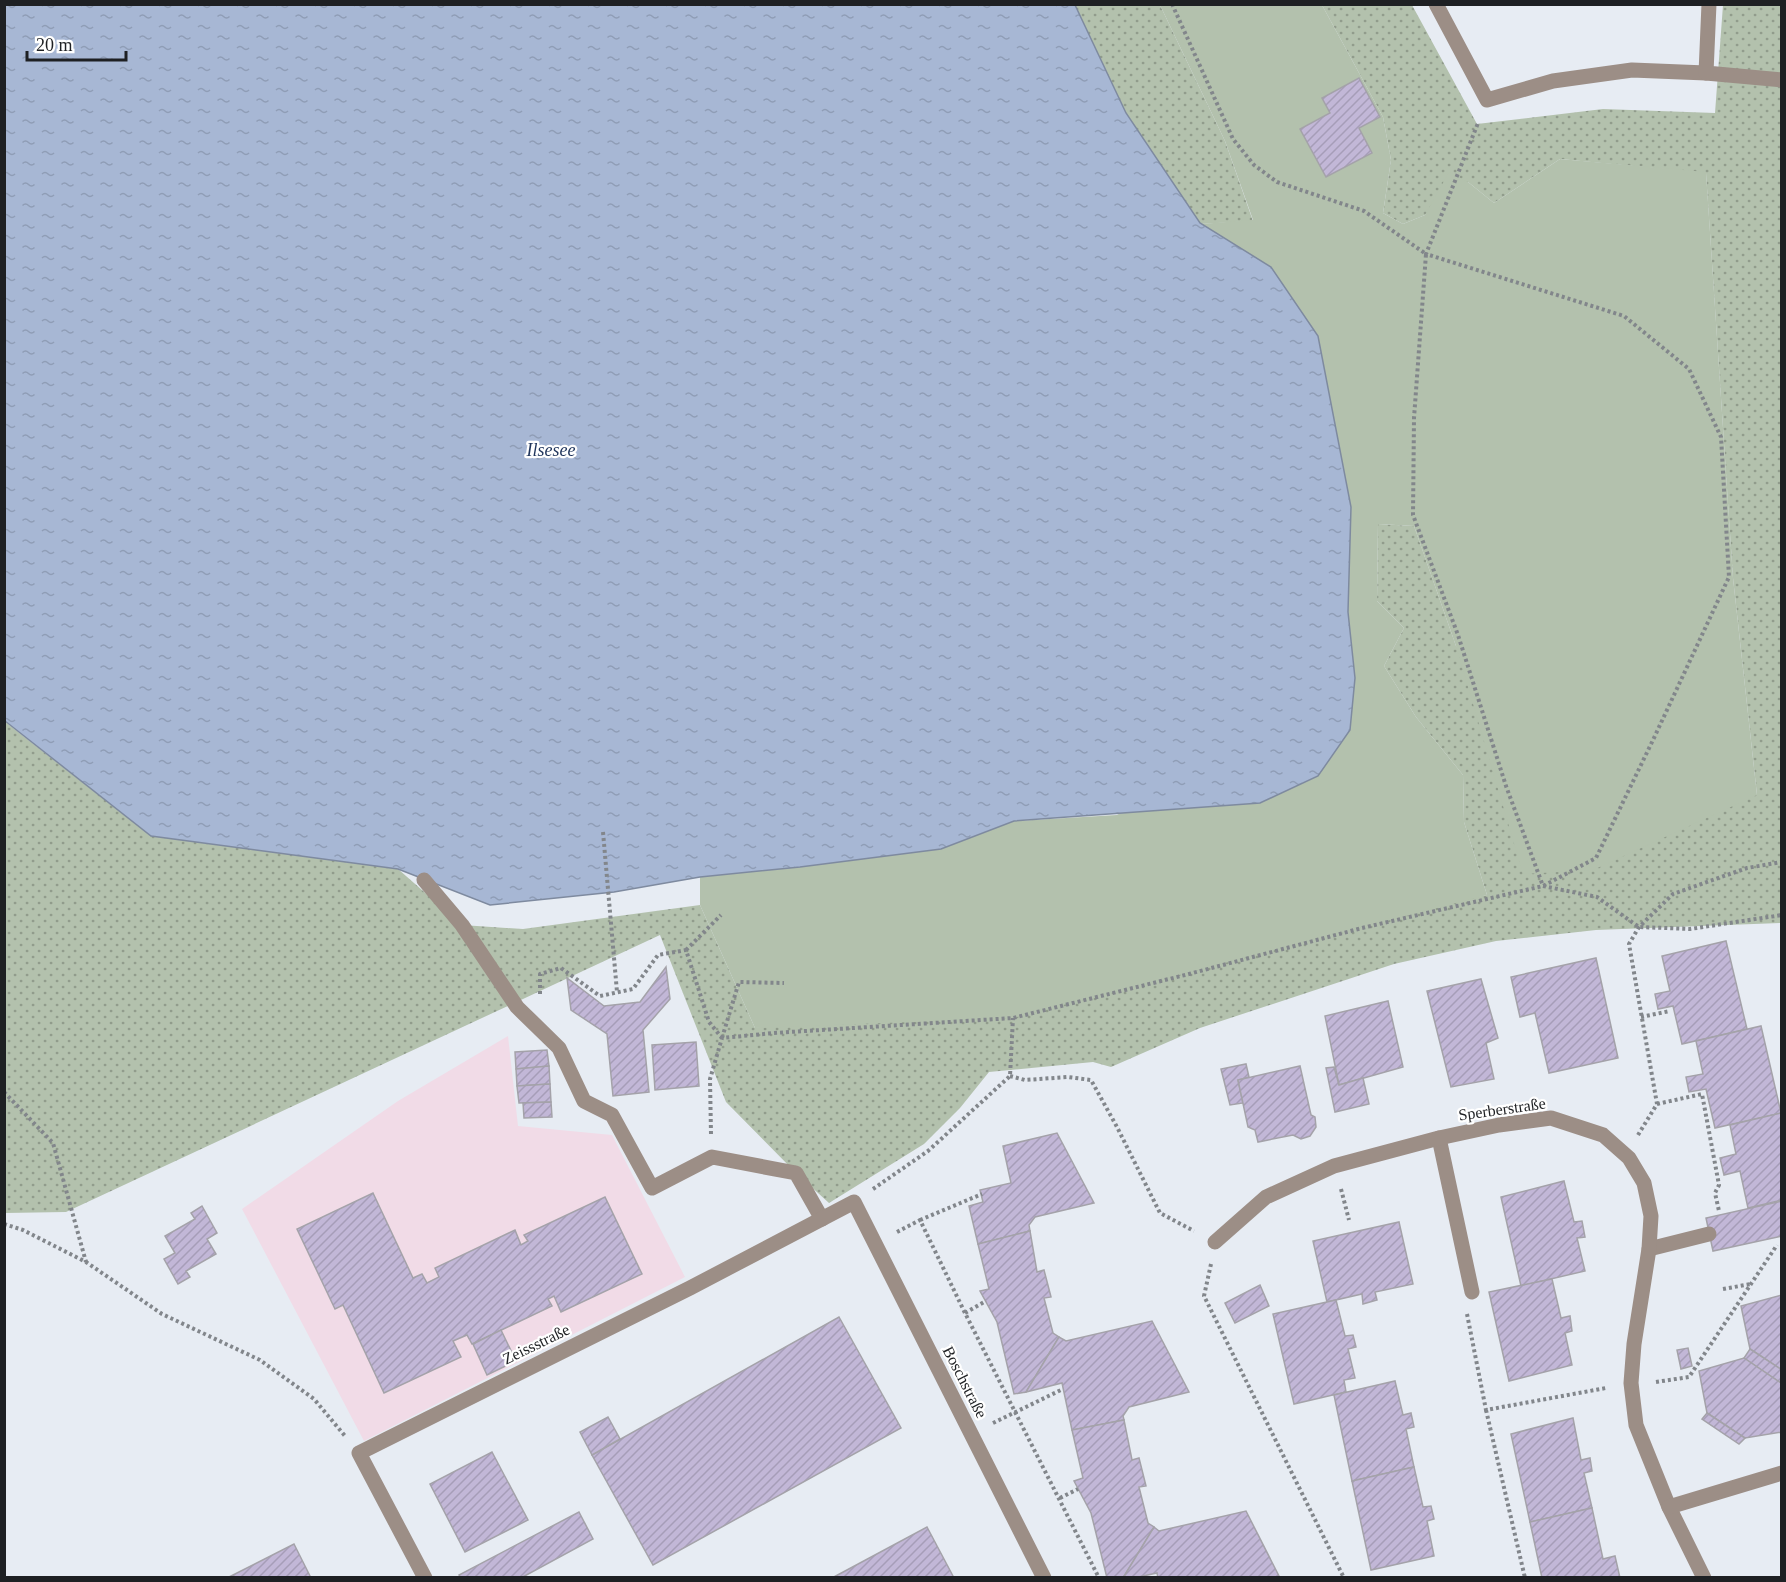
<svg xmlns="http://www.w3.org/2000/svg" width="1786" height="1582" font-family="Georgia,serif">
  <defs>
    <pattern id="grass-dots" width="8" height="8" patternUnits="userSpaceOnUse" patternTransform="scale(1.5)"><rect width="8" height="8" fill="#b3c1ad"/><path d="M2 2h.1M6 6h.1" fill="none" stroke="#919c8c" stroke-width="1.8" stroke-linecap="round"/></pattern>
    <pattern id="water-ripples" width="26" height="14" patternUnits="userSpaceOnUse" patternTransform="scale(1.5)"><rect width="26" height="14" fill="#a7b7d4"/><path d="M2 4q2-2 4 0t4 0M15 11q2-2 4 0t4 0" fill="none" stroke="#8f9db6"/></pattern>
    <pattern id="building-hatch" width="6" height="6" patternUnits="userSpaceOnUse" patternTransform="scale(1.5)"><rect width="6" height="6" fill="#c2b7d7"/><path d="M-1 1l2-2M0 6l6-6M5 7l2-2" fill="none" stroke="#a69db8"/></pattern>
  </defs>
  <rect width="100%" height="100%" fill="#e7ecf3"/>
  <polygon fill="#f1dbe7" points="508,1036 518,1126 612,1135 685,1277 364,1441 242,1209 398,1101"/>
  <g fill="url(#grass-dots)">
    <polygon points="1075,5 1160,5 1225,141 1253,221 1200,224 1126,113"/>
    <polygon points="1322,5 1412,5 1477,124 1603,109 1715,113 1723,5 1781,5 1781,923 1596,930 1496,941 1394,964 1200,1028 1111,1067 1093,1062 989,1072 960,1108 924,1144 829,1203 796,1173 726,1102 660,935 66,1212 5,1213 4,721 151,836 398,869 462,925 523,929 700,905 755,1028 1487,895 1464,822 1463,775 1416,717 1384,666 1404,628 1377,601 1378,524 1414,526 1456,646 1757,795 1733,578 1706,173 1560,159 1494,203 1468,182 1425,215 1403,224 1383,213 1391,160 1383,117"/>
  </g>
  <polygon fill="#b3c1ad" points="1160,5 1322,5 1383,117 1391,160 1383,213 1403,224 1425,215 1449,172 1468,182 1494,203 1560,159 1706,172 1733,578 1757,795 1593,870 1523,874 1456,646 1414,526 1378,524 1377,601 1404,628 1384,666 1416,717 1463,775 1464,822 1487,895 1013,1018 755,1028 700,905 700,877 800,867 941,849 1014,821 1117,815 1355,678 1348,612 1271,267 1200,224 1253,220 1225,141"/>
  <polygon fill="url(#water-ripples)" stroke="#7e8a9f" stroke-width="1.5" points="4,5 1075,5 1126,113 1200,223 1271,267 1318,336 1351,507 1348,612 1355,678 1350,730 1318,776 1260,803 1014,821 941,849 800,867 700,877 614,892 490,905 398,869 151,836 5,721"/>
  <g fill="url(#building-hatch)" stroke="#a4a2a9" stroke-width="1.5">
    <polygon points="1359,78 1380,117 1359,128 1372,153 1326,177 1300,129 1330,113 1322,98"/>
    <polygon points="1726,941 1747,1029 1682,1044 1673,1006 1658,1009 1655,994 1670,991 1662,956"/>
    <polygon points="1596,958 1618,1058 1549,1073 1535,1013 1520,1017 1511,977"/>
    <polygon points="666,967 670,999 643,1030 649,1092 613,1096 607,1034 571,1010 567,978 604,1006 640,1002"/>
    <polygon points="1481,979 1498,1038 1486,1043 1494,1079 1451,1087 1427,991"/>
    <polygon points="1388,1001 1403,1067 1339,1085 1325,1016"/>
    <polygon points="1761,1026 1781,1113 1715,1128 1706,1089 1689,1092 1686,1077 1703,1074 1696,1041"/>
    <polygon points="696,1042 699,1086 655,1090 652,1045"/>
    <polygon points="547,1050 549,1066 516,1069 515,1052"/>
    <polygon points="1246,1064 1249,1077 1238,1080 1243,1103 1230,1105 1221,1069"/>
    <polygon points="549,1066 550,1084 517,1086 516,1069"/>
    <polygon points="1300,1066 1311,1115 1315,1117 1316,1127 1310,1136 1301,1139 1293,1135 1258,1142 1255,1130 1248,1127 1238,1080"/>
    <polygon points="1334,1067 1339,1085 1363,1078 1369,1104 1335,1112 1326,1068"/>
    <polygon points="550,1084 551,1102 519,1103 517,1086"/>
    <polygon points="551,1102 552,1117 524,1118 523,1103"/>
    <polygon points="1781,1113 1782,1200 1748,1208 1740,1171 1724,1175 1720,1158 1736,1154 1730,1125"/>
    <polygon points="1057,1133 1094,1203 1035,1217 1029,1225 1030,1231 978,1244 969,1206 983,1202 980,1190 1011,1183 1003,1146"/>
    <polygon points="1564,1181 1574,1222 1582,1221 1585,1237 1577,1238 1585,1271 1521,1286 1501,1197"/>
    <polygon points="373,1193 413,1278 422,1274 427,1283 439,1277 435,1268 515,1230 521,1245 528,1241 524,1235 605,1197 642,1274 561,1312 554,1296 548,1299 552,1306 472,1344 467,1335 453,1341 461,1357 384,1393 343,1305 335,1309 297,1229"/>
    <polygon points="1782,1201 1782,1236 1713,1251 1706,1218"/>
    <polygon points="202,1206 217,1233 207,1239 216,1254 186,1271 190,1277 178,1284 164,1259 175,1253 165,1236 195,1219 191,1213"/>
    <polygon points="1399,1222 1413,1284 1375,1292 1377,1300 1363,1304 1362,1294 1327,1302 1313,1241"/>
    <polygon points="1030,1231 1037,1272 1044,1270 1051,1297 1044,1298 1053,1333 1059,1337 1026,1392 1014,1394 997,1322 980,1291 989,1289 978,1244"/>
    <polygon points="1552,1279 1561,1318 1570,1316 1572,1331 1565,1333 1572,1365 1509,1381 1489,1292"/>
    <polygon points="1260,1285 1269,1306 1235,1323 1225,1303"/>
    <polygon points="1782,1295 1782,1370 1750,1349 1741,1306"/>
    <polygon points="1336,1300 1345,1336 1353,1335 1356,1347 1348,1349 1355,1378 1344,1380 1346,1392 1294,1404 1273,1314"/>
    <polygon points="839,1317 901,1428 653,1565 592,1455"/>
    <polygon points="1152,1321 1189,1392 1129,1407 1123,1416 1124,1420 1072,1430 1062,1383 1026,1392 1059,1337 1066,1341"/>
    <polygon points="501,1330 516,1361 487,1375 473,1344"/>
    <polygon points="1688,1348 1692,1366 1681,1369 1677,1350"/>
    <polygon points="1750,1349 1782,1370 1781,1383 1744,1358"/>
    <polygon points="1744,1358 1781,1383 1782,1432 1745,1438 1707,1413 1699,1371"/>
    <polygon points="1395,1381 1403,1415 1411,1413 1414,1427 1406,1429 1414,1467 1352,1481 1334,1395"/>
    <polygon points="1707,1413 1745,1438 1739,1444 1702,1419"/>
    <polygon points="608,1417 620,1439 592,1455 580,1432"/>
    <polygon points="1573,1418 1581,1460 1590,1458 1592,1471 1584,1473 1592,1508 1530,1522 1511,1434"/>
    <polygon points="1124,1420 1132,1460 1139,1458 1146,1486 1139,1487 1148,1523 1154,1527 1123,1578 1107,1578 1091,1513 1074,1481 1083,1478 1072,1430"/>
    <polygon points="492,1452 528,1520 465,1552 430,1484"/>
    <polygon points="1414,1467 1423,1507 1431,1506 1434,1519 1427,1521 1434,1556 1371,1570 1352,1481"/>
    <polygon points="1592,1508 1603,1559 1615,1556 1620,1578 1542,1578 1530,1522"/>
    <polygon points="1246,1511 1280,1578 1158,1578 1157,1573 1134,1578 1123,1578 1154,1527 1159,1531"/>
    <polygon points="579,1512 593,1539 521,1578 461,1578 459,1575"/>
    <polygon points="927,1527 954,1578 832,1578"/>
    <polygon points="294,1544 311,1578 229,1578 229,1577"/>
  </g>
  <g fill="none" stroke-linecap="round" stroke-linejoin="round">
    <g stroke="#82868b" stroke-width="4" stroke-dasharray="3 3" stroke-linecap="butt">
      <polyline points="1172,4 1233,139 1254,165 1277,182 1364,211 1426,254 1414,418 1413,515 1458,635 1506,786 1543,886 1597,897 1639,927 1690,929 1782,915"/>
      <polyline points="603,832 617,992"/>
      <polyline points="686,950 721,915"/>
      <polyline points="540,994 540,974 561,968 600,996 633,989 658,955 686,950 709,1022 722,1038"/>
      <polyline points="1641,1017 1670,1011"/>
      <polyline points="722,1038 739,982 784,983"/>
      <polyline points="1010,1076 1025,1080 1068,1077 1091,1080 1117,1127 1160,1213 1194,1231"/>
      <polyline points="4,1092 53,1143 86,1262"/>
      <polyline points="1657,1104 1702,1094 1719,1185 1715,1193 1719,1211"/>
      <polyline points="711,1134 710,1079 722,1038 774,1033 1013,1018 1189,974 1362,928 1543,886 1596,858 1653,740 1729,577 1721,437 1689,369 1624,316 1426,254 1478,123"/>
      <polyline points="1638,1135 1657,1104 1629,944 1639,927 1673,894 1747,868 1782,862"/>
      <polyline points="873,1189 928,1151 1010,1076 1013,1018"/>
      <polyline points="1341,1189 1349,1220"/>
      <polyline points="920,1220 982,1194"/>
      <polyline points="4,1224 23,1230 86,1262 162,1314 260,1360 314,1399 345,1436"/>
      <polyline points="897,1232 920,1220 965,1313 1099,1578"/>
      <polyline points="1211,1264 1204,1296 1344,1578"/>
      <polyline points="1723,1289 1751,1284"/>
      <polyline points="965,1313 986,1301"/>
      <polyline points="1467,1314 1486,1410 1606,1388"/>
      <polyline points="1656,1382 1689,1377 1777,1245"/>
      <polyline points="1486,1410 1525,1578"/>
      <polyline points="993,1423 1063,1389"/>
      <polyline points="1060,1498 1078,1489"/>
    </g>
    <g stroke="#9c8e86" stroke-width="15">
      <polyline points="1436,4 1487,100 1553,81 1632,70 1706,73"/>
      <polyline points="1709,4 1706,73 1782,80"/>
      <polyline points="424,880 462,925 517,1007 559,1048 584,1101 612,1115 652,1188 712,1157 796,1173 822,1219"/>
      <polyline points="1439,1138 1472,1292"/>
      <polyline points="1649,1249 1709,1234"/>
    </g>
    <g stroke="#9c8e86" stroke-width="15">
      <polyline points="1215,1242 1266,1197 1334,1166 1439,1138 1499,1125 1551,1118 1603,1135 1629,1158 1644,1183 1651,1216 1649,1249 1634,1344 1631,1383 1636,1425 1669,1507 1704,1578"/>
      <polyline points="1669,1507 1782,1473"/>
      <polyline points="425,1578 359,1453 690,1288 854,1202 1044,1578"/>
    </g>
  </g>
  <g text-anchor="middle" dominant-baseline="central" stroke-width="4.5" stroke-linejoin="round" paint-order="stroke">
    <g font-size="16" fill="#1e2023" stroke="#fff">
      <text transform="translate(1502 1109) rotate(-8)">Sperberstraße</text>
      <text transform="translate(536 1344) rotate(-26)">Zeissstraße</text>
      <text transform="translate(965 1382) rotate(63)">Boschstraße</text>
    </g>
    <g font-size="18" font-style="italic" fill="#1f345b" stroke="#fff">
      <text x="551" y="450">Ilsesee</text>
    </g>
  </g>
  <rect width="1786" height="1582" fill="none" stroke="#1e2023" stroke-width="12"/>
  <path d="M27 51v9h99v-9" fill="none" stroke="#1e2023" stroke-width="3"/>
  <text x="36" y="51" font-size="18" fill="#1e2023" stroke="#ffffff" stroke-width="4.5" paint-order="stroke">20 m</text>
</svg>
